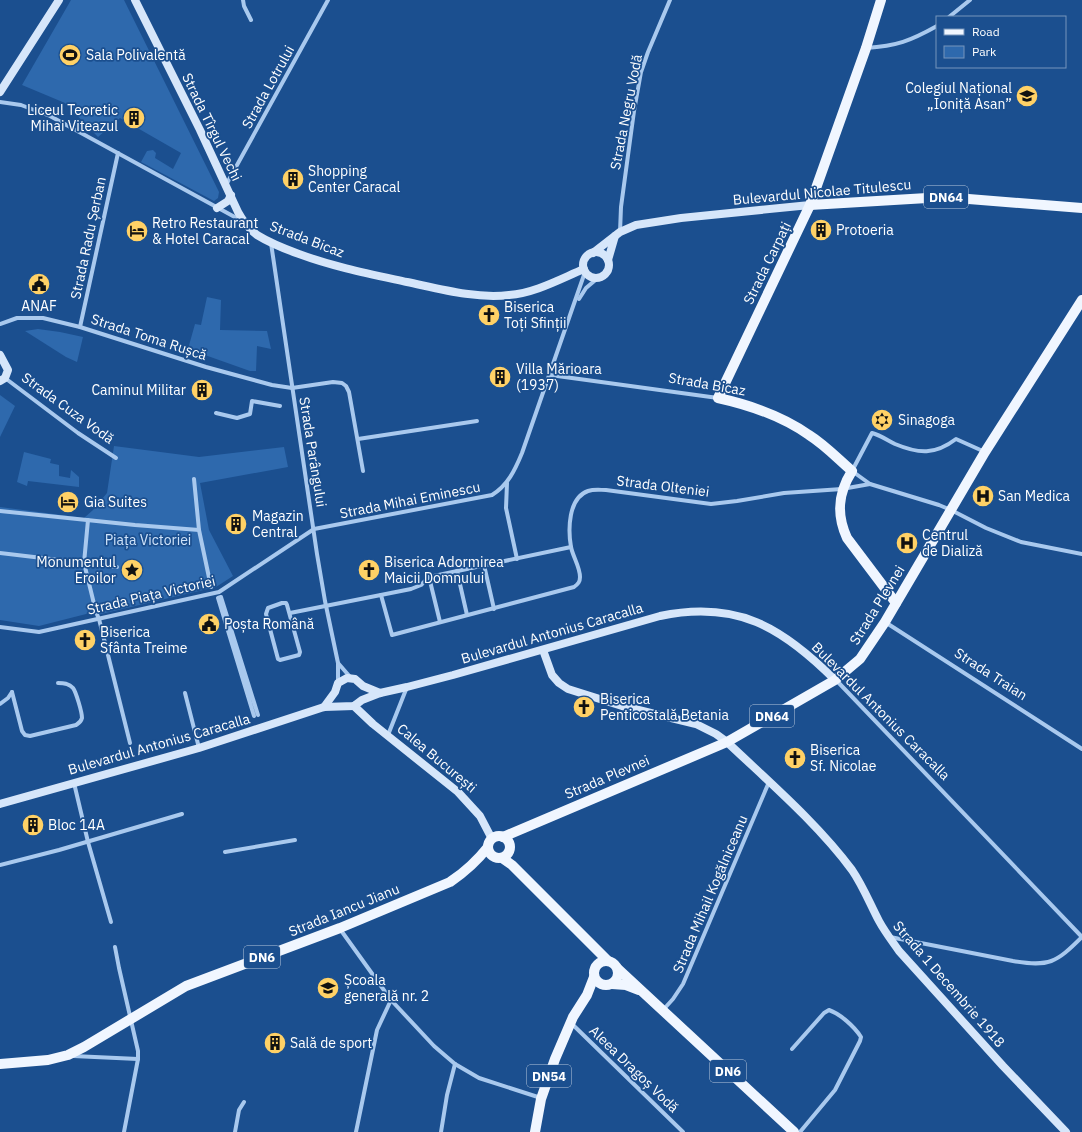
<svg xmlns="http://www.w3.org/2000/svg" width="1082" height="1132" font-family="'IBM Plex Sans',sans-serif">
  <rect width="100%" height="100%" fill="#1b4f8f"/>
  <g fill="#2e69ad">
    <polygon points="71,0 124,0 219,192 218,198 214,201 141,162 147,151 153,150 156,153 155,158 173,169 181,153 120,118 98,137 65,103 22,85"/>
    <polygon points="207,297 221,300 220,330 267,331 271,349 257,346 256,371 250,371 188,349 195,324 201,325"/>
    <polygon points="38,329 60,332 83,337 77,362 66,357 25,331"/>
    <polygon points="0,395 15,406 0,437"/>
    <polygon points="114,446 199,457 284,447 288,467 200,483 209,530 233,576 216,587 97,615 90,613 39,626 0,620 0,507 84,518 93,510 107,493"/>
    <polygon points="24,452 51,459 50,463 59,465 59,476 70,478 71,470 79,477 79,487 28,481 27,486 17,482"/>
  </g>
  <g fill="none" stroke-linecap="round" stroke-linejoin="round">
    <g stroke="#a9c9ee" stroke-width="4">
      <polyline points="243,0 244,6 251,20"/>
      <polyline points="949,17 970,0"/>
      <path d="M866 48C897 46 910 41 937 26"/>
      <polyline points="0,102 21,105 50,116 242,221"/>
      <polyline points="226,185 328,0"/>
      <polyline points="620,232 621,207 634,111 641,72 648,52 670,0"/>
      <polyline points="271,243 317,554 325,601 338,663 338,683"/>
      <polyline points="579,299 586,288 599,277"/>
      <polyline points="0,324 17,318 43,318 80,327 206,367 272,385 292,388 333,382 342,383 346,386 349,392 363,471"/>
      <polyline points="80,327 118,153"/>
      <polyline points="550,375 718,398"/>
      <polyline points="5,378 78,433 116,458"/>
      <polyline points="216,413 237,418 250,414 252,401 280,406"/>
      <polyline points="358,439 477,421"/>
      <path d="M985 452 956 439C935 455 919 454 895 444 887 440 880 435 872 433L852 471 870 484 939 505 951 510 986 528 1021 542 1082 554"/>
      <polyline points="194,479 199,530 211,587"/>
      <polyline points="507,483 506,508 517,559"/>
      <polyline points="0,511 135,525 199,530"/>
      <polyline points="88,520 84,563 96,612 99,619 130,743"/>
      <polyline points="0,553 76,562"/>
      <polyline points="80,562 117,567"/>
      <polyline points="484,565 494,609"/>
      <polyline points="457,571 467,615"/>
      <polyline points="429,577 440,622"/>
      <path d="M381 595 392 635 574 587C578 584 580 582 580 577 580 567 573 557 571 547 568 530 568 498 588 491 594 489 600 490 606 490L711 504 737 501 784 493 842 489 870 484"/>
      <polygon points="282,603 286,603 287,605 300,652 299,655 280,660 278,659 266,614 268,608"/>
      <polyline points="290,613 411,589 421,585 429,577 571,547"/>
      <polyline points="885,622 1082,749"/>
      <path d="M0 627 39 632 219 592 314 529 492 495C508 485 515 470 522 453L585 272"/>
      <polyline points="338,663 351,678"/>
      <polyline points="836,680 1082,937"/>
      <path d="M12 692 22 731 25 735 30 736 76 725C79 723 81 722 82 718 82 712 76 692 73 688 69 683 63 683 58 683"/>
      <polyline points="185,693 199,748"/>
      <polyline points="0,704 8,698 12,692"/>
      <polyline points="254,716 218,598 221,597 258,715"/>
      <polyline points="388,735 407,687"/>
      <polyline points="74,783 88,842 111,922"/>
      <polyline points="225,852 295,840"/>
      <polyline points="0,865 59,850 182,814"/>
      <polyline points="340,929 391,1000 434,1046 455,1064 479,1078 541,1098"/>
      <path d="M890 937 1013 961C1049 967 1056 963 1082 937"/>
      <polyline points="115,947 119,968 138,1051 138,1059 124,1132"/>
      <polyline points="663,1010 673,999 683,984 769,782"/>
      <polyline points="571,1023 683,1132"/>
      <path d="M792 1049 824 1013 829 1010C840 1014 854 1026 861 1037L860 1041 835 1090 800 1132"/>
      <polyline points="73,1056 138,1059"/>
      <polyline points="235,1132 239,1110 244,1102"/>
      <polyline points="356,1132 377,1030 391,1000"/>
      <polyline points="441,1132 447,1095 455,1064"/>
    </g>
    <g stroke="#d6e6fa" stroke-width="8">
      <path d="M135 0 200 130 238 212C243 221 249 229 257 235 270 243 285 249 299 254 334 267 370 274 407 282 440 289 476 299 509 295 535 293 560 279 584 269"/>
      <polyline points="0,92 59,0"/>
      <polyline points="217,208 228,201 231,195"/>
      <circle cx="596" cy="265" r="13"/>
      <polyline points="593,253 620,232 636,225 681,218 810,205"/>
      <polyline points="608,260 615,236"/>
      <polyline points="0,355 8,370 5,378 0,381"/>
      <path d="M543 650 552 675 559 683 568 689 622 706 696 724 716 734 727 742C769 782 817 823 852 870 863 886 870 904 879 921 885 932 892 941 899 951L1003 1066 1066 1132"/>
      <polyline points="354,706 373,724 458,792 480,816 492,839"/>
      <polyline points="324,707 335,692 338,683 347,678 355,679 363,686 380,693"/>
      <path d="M0 804 199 748 324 707 354 706 362 700 380 693 407 687 453 675 660 616C737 600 782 627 835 680"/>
    </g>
    <g stroke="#f0f6ff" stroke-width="10">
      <path d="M881 0 866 48 810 205 718 398C750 405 782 416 809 435 825 445 838 459 852 471 838 493 836 514 847 538L896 603"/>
      <polyline points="810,205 944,197 1082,208"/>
      <circle cx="499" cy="847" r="11"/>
      <polyline points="503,837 727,742 835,680 860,659 885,622 985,452 1082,300"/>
      <polyline points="502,858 512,865 607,960"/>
      <circle cx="606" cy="973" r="12"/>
      <polyline points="618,969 794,1132"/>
      <polyline points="612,984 626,985 639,990"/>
      <path d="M0 1064 48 1060 68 1055 84 1047 186 986 340 928 450 882C465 872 477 861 488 847"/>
      <polyline points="535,1132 541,1099 555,1059 573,1017 587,995 594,977"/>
    </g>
  </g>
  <defs>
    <g id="stadium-disc" transform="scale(1.15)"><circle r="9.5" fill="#ffd166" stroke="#1b4f8f"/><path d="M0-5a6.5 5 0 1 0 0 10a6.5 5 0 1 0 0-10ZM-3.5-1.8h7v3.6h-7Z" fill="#111"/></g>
    <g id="school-disc" transform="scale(1.15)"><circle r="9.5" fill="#ffd166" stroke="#1b4f8f"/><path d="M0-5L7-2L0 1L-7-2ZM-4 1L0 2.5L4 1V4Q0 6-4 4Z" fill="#111"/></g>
    <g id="building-disc" transform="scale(1.15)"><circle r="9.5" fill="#ffd166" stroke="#1b4f8f"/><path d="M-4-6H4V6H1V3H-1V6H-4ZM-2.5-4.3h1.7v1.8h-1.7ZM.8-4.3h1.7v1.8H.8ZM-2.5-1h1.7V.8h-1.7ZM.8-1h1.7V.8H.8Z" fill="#111"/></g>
    <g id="hotel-disc" transform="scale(1.15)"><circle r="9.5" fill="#ffd166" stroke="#1b4f8f"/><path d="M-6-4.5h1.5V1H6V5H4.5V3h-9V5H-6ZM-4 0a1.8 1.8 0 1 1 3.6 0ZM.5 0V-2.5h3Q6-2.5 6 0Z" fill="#111"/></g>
    <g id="civic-disc" transform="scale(1.15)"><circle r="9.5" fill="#ffd166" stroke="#1b4f8f"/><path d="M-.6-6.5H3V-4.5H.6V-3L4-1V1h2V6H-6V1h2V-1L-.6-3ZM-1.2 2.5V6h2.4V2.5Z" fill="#111"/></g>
    <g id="church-disc" transform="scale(1.15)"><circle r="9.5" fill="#ffd166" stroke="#1b4f8f"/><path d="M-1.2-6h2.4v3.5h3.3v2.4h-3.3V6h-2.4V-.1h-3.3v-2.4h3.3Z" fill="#111"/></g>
    <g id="synagogue-disc" transform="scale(1.15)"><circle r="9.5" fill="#ffd166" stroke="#1b4f8f"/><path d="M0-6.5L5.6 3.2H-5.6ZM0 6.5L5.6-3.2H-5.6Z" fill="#111"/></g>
    <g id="hospital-disc" transform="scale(1.15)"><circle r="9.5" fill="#ffd166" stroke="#1b4f8f"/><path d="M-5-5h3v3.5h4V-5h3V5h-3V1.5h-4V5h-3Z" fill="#111"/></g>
    <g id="sight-disc" transform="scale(1.15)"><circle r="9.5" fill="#ffd166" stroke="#1b4f8f"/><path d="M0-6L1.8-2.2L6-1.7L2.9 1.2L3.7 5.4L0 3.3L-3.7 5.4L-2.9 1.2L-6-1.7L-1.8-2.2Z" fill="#111"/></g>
  </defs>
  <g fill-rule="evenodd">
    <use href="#stadium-disc" x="70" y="55"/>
    <use href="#school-disc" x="1027" y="96"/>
    <use href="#building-disc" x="134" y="118"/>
    <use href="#building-disc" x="293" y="179"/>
    <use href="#building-disc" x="821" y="230"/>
    <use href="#hotel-disc" x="137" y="231"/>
    <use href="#civic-disc" x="39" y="284"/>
    <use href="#church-disc" x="489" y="315"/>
    <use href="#building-disc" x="500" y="377"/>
    <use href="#building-disc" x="202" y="390"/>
    <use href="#synagogue-disc" x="882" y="420"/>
    <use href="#hospital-disc" x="983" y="496"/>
    <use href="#hotel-disc" x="68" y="502"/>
    <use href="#building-disc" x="236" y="524"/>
    <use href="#hospital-disc" x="907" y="543"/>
    <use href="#sight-disc" x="132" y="570"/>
    <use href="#church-disc" x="369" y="570"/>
    <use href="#civic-disc" x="209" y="624"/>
    <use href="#church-disc" x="85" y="640"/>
    <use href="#church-disc" x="584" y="707"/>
    <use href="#church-disc" x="795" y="758"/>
    <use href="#building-disc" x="33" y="825"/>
    <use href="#school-disc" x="328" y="988"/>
    <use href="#building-disc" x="275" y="1043"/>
  </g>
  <g text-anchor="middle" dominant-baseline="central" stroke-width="3.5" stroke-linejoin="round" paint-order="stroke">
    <g fill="#1b4f8f" stroke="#bbcadd" stroke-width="1">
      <rect x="924" y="186" width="44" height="22" rx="3"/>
      <rect x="750" y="705" width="44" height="22" rx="3"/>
      <rect x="244" y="946" width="36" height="22" rx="3"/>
      <rect x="710" y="1060" width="36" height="22" rx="3"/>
      <rect x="527" y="1065" width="44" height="22" rx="3"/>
    </g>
    <g font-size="13" font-weight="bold" fill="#fff">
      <text x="946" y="197">DN64</text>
      <text x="772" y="716">DN64</text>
      <text x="262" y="957">DN6</text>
      <text x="728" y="1071">DN6</text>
      <text x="549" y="1076">DN54</text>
    </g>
    <g font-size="14" fill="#fff" stroke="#1b4f8f" text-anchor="start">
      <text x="86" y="55">Sala Polivalentă</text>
      <text x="1012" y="88" text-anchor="end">Colegiul Național<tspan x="1012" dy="16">„Ioniță Asan”</tspan></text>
      <text x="118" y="110" text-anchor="end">Liceul Teoretic<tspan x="118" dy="16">Mihai Viteazul</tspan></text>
      <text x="308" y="171">Shopping<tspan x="308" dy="16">Center Caracal</tspan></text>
      <text x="152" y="223">Retro Restaurant<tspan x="152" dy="16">&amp; Hotel Caracal</tspan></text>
      <text x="836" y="230">Protoeria</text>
      <text x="39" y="306" text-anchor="middle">ANAF</text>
      <text x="504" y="307">Biserica<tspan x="504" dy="16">Toți Sfinții</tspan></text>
      <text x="516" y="369">Villa Mărioara<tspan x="516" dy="16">(1937)</tspan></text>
      <text x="186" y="390" text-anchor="end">Caminul Militar</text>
      <text x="898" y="420">Sinagoga</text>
      <text x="998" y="496">San Medica</text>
      <text x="84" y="502">Gia Suites</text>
      <text x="252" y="516">Magazin<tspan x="252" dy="16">Central</tspan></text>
      <text x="922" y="535">Centrul<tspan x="922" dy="16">de Dializă</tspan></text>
      <text x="116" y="562" text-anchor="end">Monumentul<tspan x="116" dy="16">Eroilor</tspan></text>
      <text x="384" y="562">Biserica Adormirea<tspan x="384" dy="16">Maicii Domnului</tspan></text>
      <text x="224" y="624">Poșta Română</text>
      <text x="100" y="632">Biserica<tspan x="100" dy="16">Sfânta Treime</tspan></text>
      <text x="600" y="699">Biserica<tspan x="600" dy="16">Penticostală Betania</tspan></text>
      <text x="810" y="750">Biserica<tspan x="810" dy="16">Sf. Nicolae</tspan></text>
      <text x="48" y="825">Bloc 14A</text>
      <text x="344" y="980">Școala<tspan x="344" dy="16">generală nr. 2</tspan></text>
      <text x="290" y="1043">Sală de sport</text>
    </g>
    <g font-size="14" fill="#fff" stroke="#1b4f8f">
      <text transform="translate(268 87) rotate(-61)">Strada Lotrului</text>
      <text transform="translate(626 112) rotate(-79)">Strada Negru Vodă</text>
      <text transform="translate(212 127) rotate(64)">Strada Tîrgul Vechi</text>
      <text transform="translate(822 192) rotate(-5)">Bulevardul Nicolae Titulescu</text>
      <text transform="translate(88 238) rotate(-78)">Strada Radu Șerban</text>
      <text transform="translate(307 239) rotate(21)">Strada Bicaz</text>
      <text transform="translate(767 263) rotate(-64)">Strada Carpați</text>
      <text transform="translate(149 337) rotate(18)">Strada Toma Rușcă</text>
      <text transform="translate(707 384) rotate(10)">Strada Bicaz</text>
      <text transform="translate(68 408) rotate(36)">Strada Cuza Vodă</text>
      <text transform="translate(313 452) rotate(81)">Strada Parângului</text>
      <text transform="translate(663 486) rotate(7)">Strada Olteniei</text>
      <text transform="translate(410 500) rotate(-11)">Strada Mihai Eminescu</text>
      <text transform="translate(151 595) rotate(-13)">Strada Piața Victoriei</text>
      <text transform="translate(877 605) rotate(-58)">Strada Plevnei</text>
      <text transform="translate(552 633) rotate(-16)">Bulevardul Antonius Caracalla</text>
      <text transform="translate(991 674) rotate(33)">Strada Traian</text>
      <text transform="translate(881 711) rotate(45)">Bulevardul Antonius Caracalla</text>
      <text transform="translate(159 744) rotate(-16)">Bulevardul Antonius Caracalla</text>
      <text transform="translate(437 758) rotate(40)">Calea București</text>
      <text transform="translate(607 777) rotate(-23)">Strada Plevnei</text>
      <text transform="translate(710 894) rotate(-67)">Strada Mihail Kogălniceanu</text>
      <text transform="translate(344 910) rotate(-22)">Strada Iancu Jianu</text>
      <text transform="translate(949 984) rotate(49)">Strada 1 Decembrie 1918</text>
      <text transform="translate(634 1069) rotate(44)">Aleea Dragoș Vodă</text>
    </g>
    <g font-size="14" fill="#cfe3fa" stroke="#1b4f8f">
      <text x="148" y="540">Piața Victoriei</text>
    </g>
  </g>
  <rect x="936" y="16" width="130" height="52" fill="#1b4f8f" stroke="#7695bc"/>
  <rect x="944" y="29" width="20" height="6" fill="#f0f6ff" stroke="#7695bc"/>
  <text x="972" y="36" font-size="12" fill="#ffffff">Road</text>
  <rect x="944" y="46" width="20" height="12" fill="#2e69ad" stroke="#7695bc"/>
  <text x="972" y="56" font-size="12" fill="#ffffff">Park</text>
</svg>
